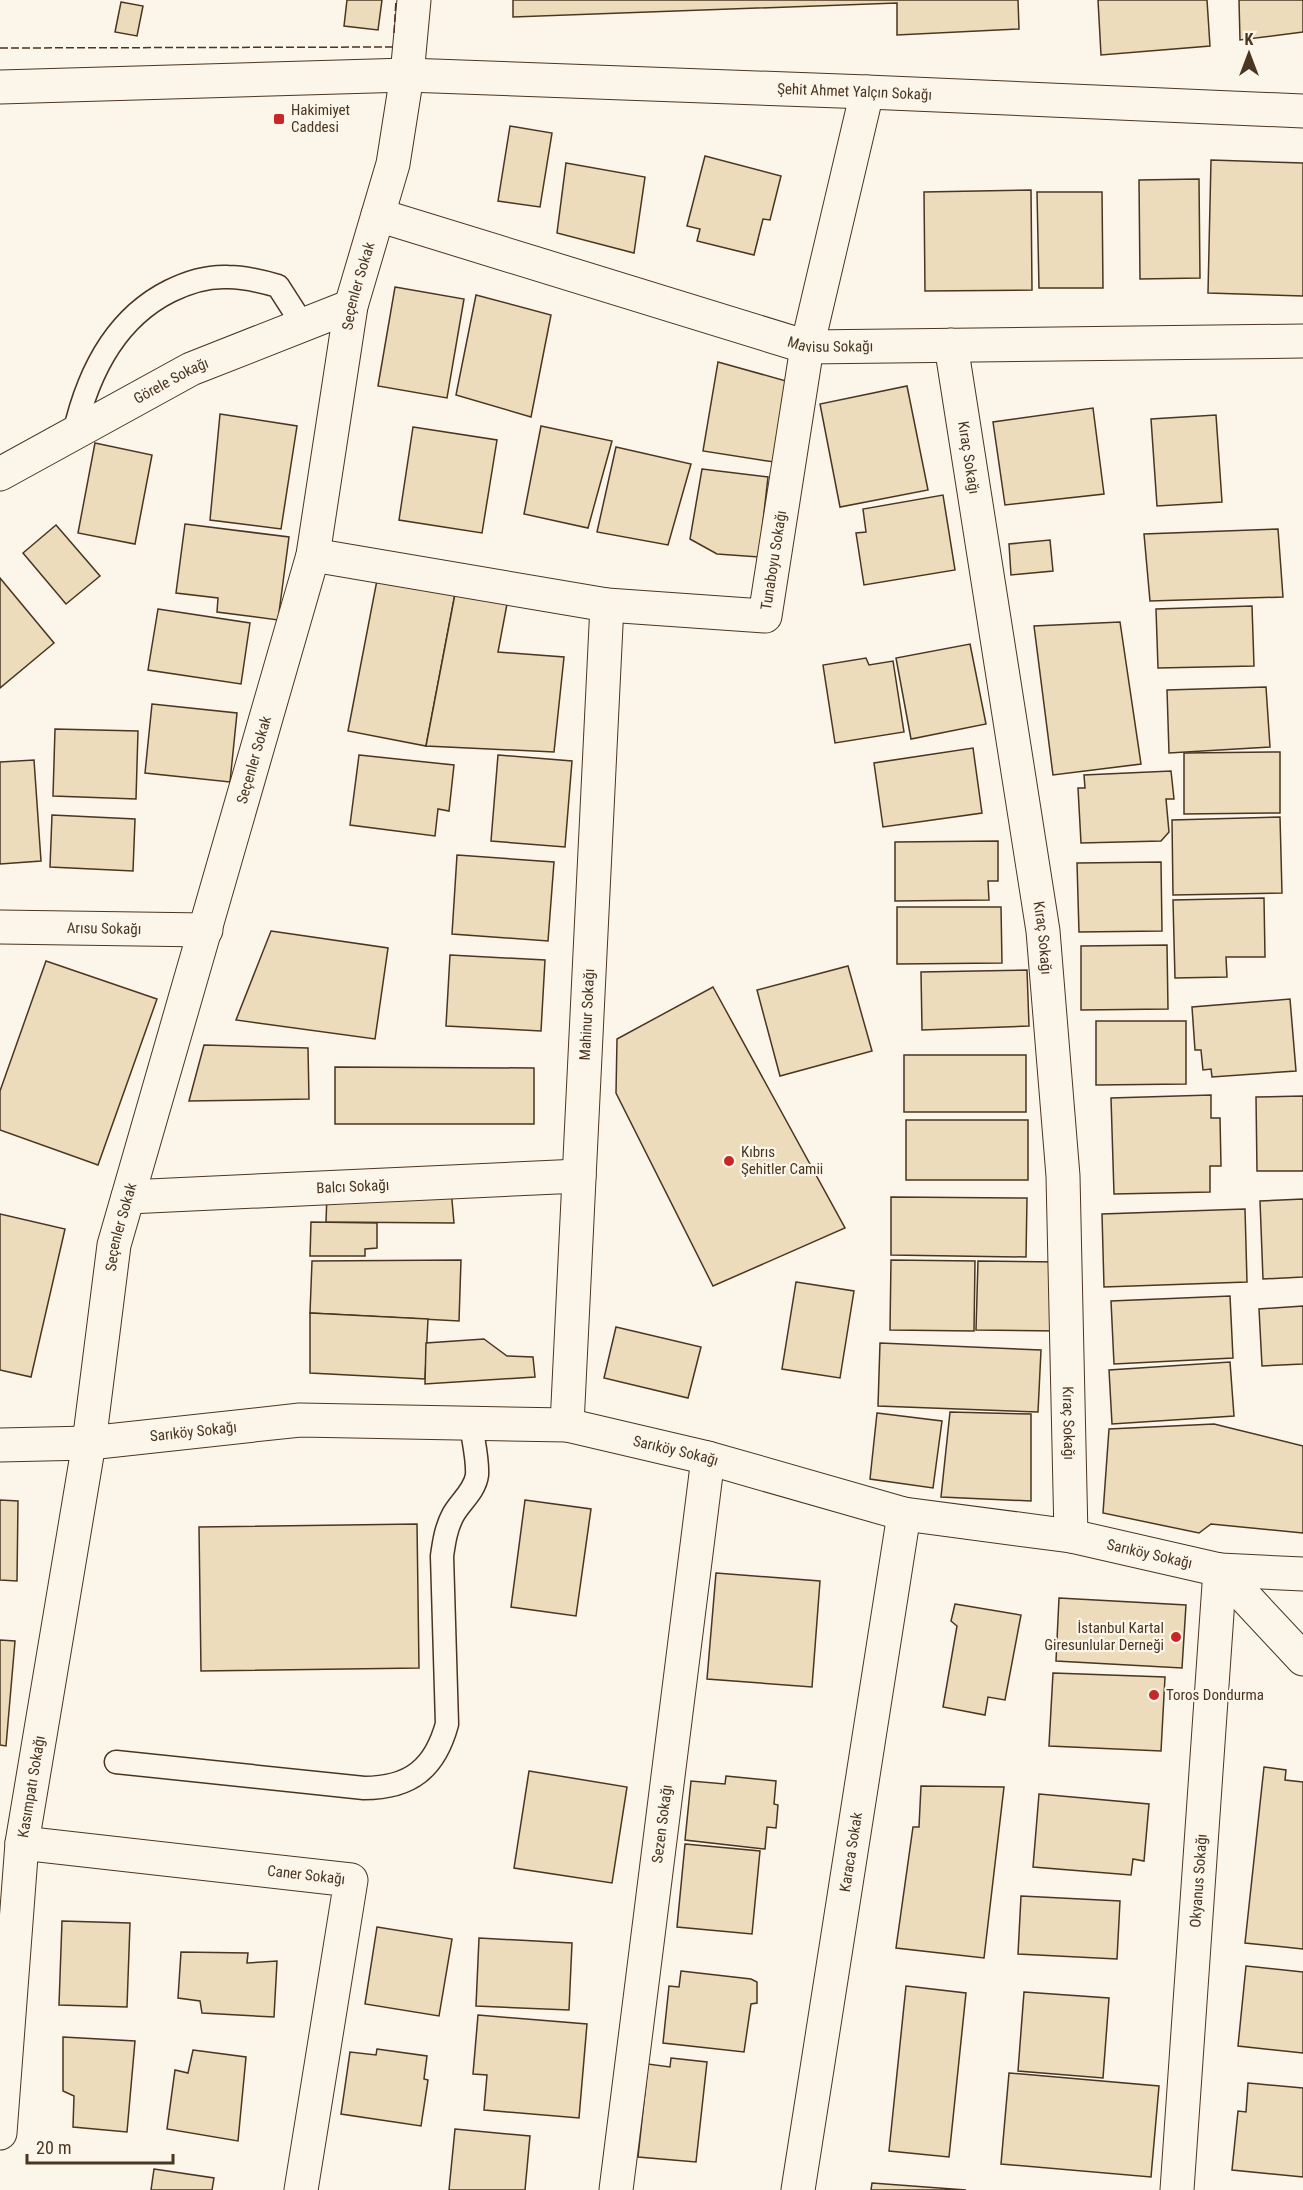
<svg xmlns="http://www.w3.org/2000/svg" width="1303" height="2190" font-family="'Roboto Condensed',sans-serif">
  <rect width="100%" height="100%" fill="#fbf6e9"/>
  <g fill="#ecdcbc" stroke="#4a3520" stroke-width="1.5">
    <polygon points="347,0 382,0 378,30 344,26"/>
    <polygon points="513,0 1018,0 1019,29 897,35 897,3 513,17"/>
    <polygon points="1098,0 1207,0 1210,46 1101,55"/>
    <polygon points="1239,0 1303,0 1303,32 1240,40"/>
    <polygon points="121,2 143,6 137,36 115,32"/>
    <polygon points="510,126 552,133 540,207 498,201"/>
    <polygon points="705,156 781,176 770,220 763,219 754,255 697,241 700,229 687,226"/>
    <polygon points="1211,160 1303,163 1303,296 1208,293"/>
    <polygon points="566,163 645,177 634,253 557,233"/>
    <polygon points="1199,179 1200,278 1140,279 1139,180"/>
    <polygon points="1031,190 1032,290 925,291 924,192"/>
    <polygon points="1037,192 1102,192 1103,288 1039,288"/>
    <polygon points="395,287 464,299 447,398 378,386"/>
    <polygon points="476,295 551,315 531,417 456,395"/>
    <polygon points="718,362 786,381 774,462 703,451"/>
    <polygon points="907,386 928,490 840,507 820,404"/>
    <polygon points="1093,408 1104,494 1005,505 993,422"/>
    <polygon points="220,414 297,426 281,529 210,520"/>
    <polygon points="1216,415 1222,502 1157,506 1151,419"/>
    <polygon points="541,426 612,441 588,528 524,514"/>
    <polygon points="413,427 497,440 482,533 399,520"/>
    <polygon points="95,443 152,455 135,544 78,533"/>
    <polygon points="616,447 691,464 668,545 597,532"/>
    <polygon points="702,469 768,477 759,557 717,554 690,539"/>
    <polygon points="943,495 955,570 864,585 856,533 866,532 863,509"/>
    <polygon points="185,524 289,537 278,620 217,612 218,598 176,593"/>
    <polygon points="56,525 100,576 66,604 23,553"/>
    <polygon points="1278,529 1283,597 1150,601 1144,534"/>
    <polygon points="1050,540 1053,571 1011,575 1009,544"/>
    <polygon points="0,578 54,643 0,688"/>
    <polygon points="377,580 455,594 426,746 348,731"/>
    <polygon points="455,594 507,604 498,652 564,657 554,752 426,746"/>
    <polygon points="1252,606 1254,666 1158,668 1156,609"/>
    <polygon points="158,609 250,623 241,684 148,670"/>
    <polygon points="1120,622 1141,764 1053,775 1034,626"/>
    <polygon points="970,644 986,724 911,739 896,658"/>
    <polygon points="866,658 869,665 893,661 904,732 835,743 823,665"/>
    <polygon points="1266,687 1270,747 1169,753 1167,690"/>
    <polygon points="152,704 237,713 230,782 145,773"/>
    <polygon points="55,729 138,731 136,799 53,796"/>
    <polygon points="973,748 982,813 883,827 874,763"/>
    <polygon points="1280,752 1280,813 1184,814 1184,753"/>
    <polygon points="359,755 454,765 449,811 438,809 435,836 350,825"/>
    <polygon points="498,755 572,761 565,847 491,841"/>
    <polygon points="34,760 41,861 0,864 0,762"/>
    <polygon points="1171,771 1174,799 1166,799 1169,832 1161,841 1081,843 1078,788 1085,788 1084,775"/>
    <polygon points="52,815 135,819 133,871 50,867"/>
    <polygon points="1280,817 1282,893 1173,895 1172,820"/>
    <polygon points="998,841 998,881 988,881 989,900 895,901 895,842"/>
    <polygon points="457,855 554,862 548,941 452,934"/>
    <polygon points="1161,862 1162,931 1079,932 1077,863"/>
    <polygon points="1264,898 1265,957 1226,957 1227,977 1175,978 1173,900"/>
    <polygon points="897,907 1001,907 1002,963 897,964"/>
    <polygon points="271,931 388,948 375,1039 236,1020"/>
    <polygon points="1167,945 1168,1009 1081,1010 1081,946"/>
    <polygon points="450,955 545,960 541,1031 446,1026"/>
    <polygon points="46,961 157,999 98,1165 0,1130 0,1091"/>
    <polygon points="848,966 872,1051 780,1076 757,990"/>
    <polygon points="1027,970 1029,1026 922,1030 921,972"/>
    <polygon points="713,987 845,1228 713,1286 616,1093 617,1039"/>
    <polygon points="1290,999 1296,1071 1212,1077 1211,1069 1203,1070 1201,1050 1195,1050 1192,1007"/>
    <polygon points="1096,1021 1186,1021 1186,1084 1096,1085"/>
    <polygon points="204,1045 308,1048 309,1099 189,1101"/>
    <rect x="904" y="1055" width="122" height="57"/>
    <polygon points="335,1067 534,1068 534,1124 335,1124"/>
    <polygon points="1211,1095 1211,1118 1220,1118 1221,1166 1210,1166 1210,1192 1114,1194 1111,1098"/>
    <polygon points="1303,1096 1303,1171 1257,1171 1256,1097"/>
    <rect x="906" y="1120" width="122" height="60"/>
    <polygon points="451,1189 454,1223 326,1222 327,1194"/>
    <polygon points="891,1197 1027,1198 1026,1257 891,1255"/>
    <polygon points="1303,1199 1303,1277 1263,1279 1260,1201"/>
    <polygon points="1245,1209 1247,1282 1104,1287 1102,1214"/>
    <polygon points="0,1214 65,1229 31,1377 0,1370"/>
    <polygon points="311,1222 377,1223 377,1248 365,1249 365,1256 310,1256"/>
    <polygon points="461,1260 459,1321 310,1313 312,1261"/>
    <polygon points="891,1260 975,1261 974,1331 890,1330"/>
    <polygon points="978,1261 1061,1262 1060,1331 976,1330"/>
    <polygon points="796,1282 854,1291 840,1378 782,1369"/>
    <polygon points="1230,1296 1233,1358 1114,1364 1111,1301"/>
    <polygon points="1303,1306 1303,1364 1262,1366 1259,1309"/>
    <polygon points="310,1313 428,1319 425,1379 310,1373"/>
    <polygon points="616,1327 701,1347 688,1398 604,1378"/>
    <polygon points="484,1339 507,1356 533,1357 535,1377 425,1384 426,1343"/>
    <polygon points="880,1343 1041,1350 1038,1412 878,1406"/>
    <polygon points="1230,1362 1234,1416 1112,1424 1109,1370"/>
    <polygon points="950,1412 1031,1414 1031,1501 941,1497"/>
    <polygon points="877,1413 942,1421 933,1488 870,1479"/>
    <polygon points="1214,1424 1303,1446 1303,1533 1211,1524 1199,1533 1103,1513 1109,1429"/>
    <polygon points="0,1500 18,1501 17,1581 0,1580"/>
    <polygon points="525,1500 591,1509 576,1616 511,1607"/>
    <polygon points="417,1524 419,1668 201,1671 199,1527"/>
    <polygon points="716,1573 820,1581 812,1687 707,1679"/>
    <polygon points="1059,1598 1186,1605 1182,1668 1056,1661"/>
    <polygon points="955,1604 1021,1615 1005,1700 988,1697 985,1715 943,1707 957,1626 951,1621"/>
    <polygon points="0,1640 15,1641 6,1746 0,1745"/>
    <polygon points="1053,1673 1165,1677 1161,1751 1049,1746"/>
    <polygon points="1264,1767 1286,1770 1285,1780 1303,1782 1303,1949 1245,1943"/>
    <polygon points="529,1771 627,1787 612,1883 514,1868"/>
    <polygon points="726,1776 776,1781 774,1804 778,1805 776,1828 767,1827 765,1849 685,1840 691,1781 725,1784"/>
    <polygon points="921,1786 1004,1787 984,1958 896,1948 913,1827 919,1827"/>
    <polygon points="1039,1794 1149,1804 1144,1861 1133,1859 1131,1875 1033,1867"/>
    <polygon points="685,1844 760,1851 752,1934 677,1927"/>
    <polygon points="1021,1896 1120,1901 1117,1959 1018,1954"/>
    <polygon points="62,1921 130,1923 127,2007 59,2005"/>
    <polygon points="377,1927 452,1939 439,2016 365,2004"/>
    <polygon points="479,1938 572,1943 569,2010 476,2006"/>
    <polygon points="181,1952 248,1953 247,1963 277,1961 274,2017 202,2013 200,2001 178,1998"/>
    <polygon points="1246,1966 1303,1972 1303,2053 1238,2046"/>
    <polygon points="681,1971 751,1979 757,1982 757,2003 751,2004 744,2052 663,2043 669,1986 679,1987"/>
    <polygon points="906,1986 966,1993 949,2157 889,2151"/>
    <polygon points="1024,1992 1109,1998 1103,2078 1018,2071"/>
    <polygon points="478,2015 587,2024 579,2118 484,2110 487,2075 473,2074"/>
    <polygon points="63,2037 135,2041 127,2132 73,2127 74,2096 63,2091"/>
    <polygon points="377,2049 427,2056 424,2079 428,2080 421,2126 341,2114 350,2052 376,2055"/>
    <polygon points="193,2050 246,2057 238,2141 167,2129 175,2070 188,2073"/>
    <polygon points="671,2058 707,2062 696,2162 638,2157 648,2064 670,2067"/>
    <polygon points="1009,2073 1159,2086 1151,2177 1001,2164"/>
    <polygon points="1248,2083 1303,2088 1303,2177 1232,2170 1238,2111 1246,2112"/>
    <polygon points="455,2129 530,2136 525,2190 449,2190"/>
    <polygon points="154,2169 214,2178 212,2190 151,2190"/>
    <polygon points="872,2183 966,2190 871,2190"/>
  </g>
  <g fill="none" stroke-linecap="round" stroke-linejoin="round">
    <g stroke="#4a3520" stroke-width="25">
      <g id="lane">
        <path d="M74 434C87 376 114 319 170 291 188 282 208 276 228 277 245 277 261 281 278 286L303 325"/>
        <path d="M116 1762 364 1788C411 1788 435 1768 447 1724L442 1556C444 1542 446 1528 453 1515 460 1502 475 1491 477 1475 478 1459 473 1440 471 1424"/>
      </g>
    </g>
    <g stroke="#4a3520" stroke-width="35">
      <g id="street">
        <path id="s1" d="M378 215 807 347 1303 341"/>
        <path id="s2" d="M951 345 1043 931 1063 1176 1071 1536"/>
        <path id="s3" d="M0 474 191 369 351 306"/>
        <path id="s4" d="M313 555 607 605 765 616 807 347 867 92"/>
        <path id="s5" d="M0 927 206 930"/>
        <path id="s6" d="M128 1197 579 1176"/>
        <path id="s7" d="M567 1425 607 605"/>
        <path id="s8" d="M89 1443 300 1420 567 1425 708 1458 904 1514 1071 1536 1220 1570 1303 1574"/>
        <polyline points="1220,1570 1303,1659"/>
        <path id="s9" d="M22 1843 351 1880 301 2190"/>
        <path id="s10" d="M616 2190 708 1458"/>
        <path id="s11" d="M798 2190 904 1514"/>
        <path id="s12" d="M1177 2190 1220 1570"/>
      </g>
    </g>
    <g stroke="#4a3520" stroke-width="35">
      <g id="secondary">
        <path id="s13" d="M0 87 407 75 867 92 1303 111"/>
        <polyline points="0,1445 89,1443"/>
        <path id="s14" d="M0 2133 22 1843 89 1443 114 1245 313 555 351 306 393 164 407 75 414 0"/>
      </g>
    </g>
    <use href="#lane" stroke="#fbf6e9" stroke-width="22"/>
    <use href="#street" stroke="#fbf6e9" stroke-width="33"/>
    <use href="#secondary" stroke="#fbf6e9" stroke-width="33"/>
    <g stroke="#4a3520" stroke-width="1.5" stroke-dasharray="8 3" stroke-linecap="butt">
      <polyline points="394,33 396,0"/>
      <polyline points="0,48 394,47 394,45"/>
    </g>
  </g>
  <g fill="#c62828" stroke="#fbf6e9" stroke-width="2">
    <rect x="273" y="113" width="12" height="12" rx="3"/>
    <circle cx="729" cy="1161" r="6"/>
    <circle cx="1176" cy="1637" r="6"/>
    <circle cx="1154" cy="1695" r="6"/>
  </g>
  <g text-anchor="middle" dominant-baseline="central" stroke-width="4.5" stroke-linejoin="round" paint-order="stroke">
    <g font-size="15" fill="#4a3520" stroke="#fbf6e9">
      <text stroke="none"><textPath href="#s13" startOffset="855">Şehit Ahmet Yalçın Sokağı</textPath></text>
      <text stroke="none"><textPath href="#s14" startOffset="1887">Seçenler Sokak</textPath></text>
      <text stroke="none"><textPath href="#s1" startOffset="472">Mavisu Sokağı</textPath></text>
      <text stroke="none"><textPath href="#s3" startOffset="195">Görele Sokağı</textPath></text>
      <text stroke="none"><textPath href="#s2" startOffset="114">Kıraç Sokağı</textPath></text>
      <text stroke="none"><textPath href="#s4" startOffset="513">Tunaboyu Sokağı</textPath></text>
      <text stroke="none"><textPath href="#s14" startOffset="1401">Seçenler Sokak</textPath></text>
      <text stroke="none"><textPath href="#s5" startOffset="104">Arısu Sokağı</textPath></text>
      <text stroke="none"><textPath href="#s2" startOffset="600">Kıraç Sokağı</textPath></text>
      <text stroke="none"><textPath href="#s7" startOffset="411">Mahinur Sokağı</textPath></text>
      <text stroke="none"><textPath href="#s6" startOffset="225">Balcı Sokağı</textPath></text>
      <text stroke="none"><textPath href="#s14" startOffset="915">Seçenler Sokak</textPath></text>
      <text stroke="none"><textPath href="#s2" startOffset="1086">Kıraç Sokağı</textPath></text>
      <text stroke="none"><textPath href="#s8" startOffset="105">Sarıköy Sokağı</textPath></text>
      <text stroke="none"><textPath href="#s8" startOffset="591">Sarıköy Sokağı</textPath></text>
      <text stroke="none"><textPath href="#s8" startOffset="1077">Sarıköy Sokağı</textPath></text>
      <text stroke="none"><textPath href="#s14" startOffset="348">Kasımpatı Sokağı</textPath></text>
      <text stroke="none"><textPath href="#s10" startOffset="369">Sezen Sokağı</textPath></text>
      <text stroke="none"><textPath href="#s11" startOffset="342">Karaca Sokak</textPath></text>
      <text stroke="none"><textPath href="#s9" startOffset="286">Caner Sokağı</textPath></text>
      <text stroke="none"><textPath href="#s12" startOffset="310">Okyanus Sokağı</textPath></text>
    </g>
    <g font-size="15" fill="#4a3520" stroke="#fbf6e9" text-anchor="start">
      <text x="291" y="110">Hakimiyet<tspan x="291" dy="17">Caddesi</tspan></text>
      <text x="741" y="1152">Kıbrıs<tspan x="741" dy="17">Şehitler Camii</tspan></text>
      <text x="1164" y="1628" text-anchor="end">İstanbul Kartal<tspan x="1164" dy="17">Giresunlular Derneği</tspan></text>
      <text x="1166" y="1695">Toros Dondurma</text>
    </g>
  </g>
  <g transform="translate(1249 54)" stroke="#fbf6e9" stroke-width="4.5" paint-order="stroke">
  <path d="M0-4.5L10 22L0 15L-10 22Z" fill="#4a3520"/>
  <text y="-9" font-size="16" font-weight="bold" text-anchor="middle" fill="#4a3520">K</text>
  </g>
  <path d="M27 2154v9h146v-9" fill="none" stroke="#4a3520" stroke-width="3"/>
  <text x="36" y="2154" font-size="18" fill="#4a3520" stroke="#fbf6e9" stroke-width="4.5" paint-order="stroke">20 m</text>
</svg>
